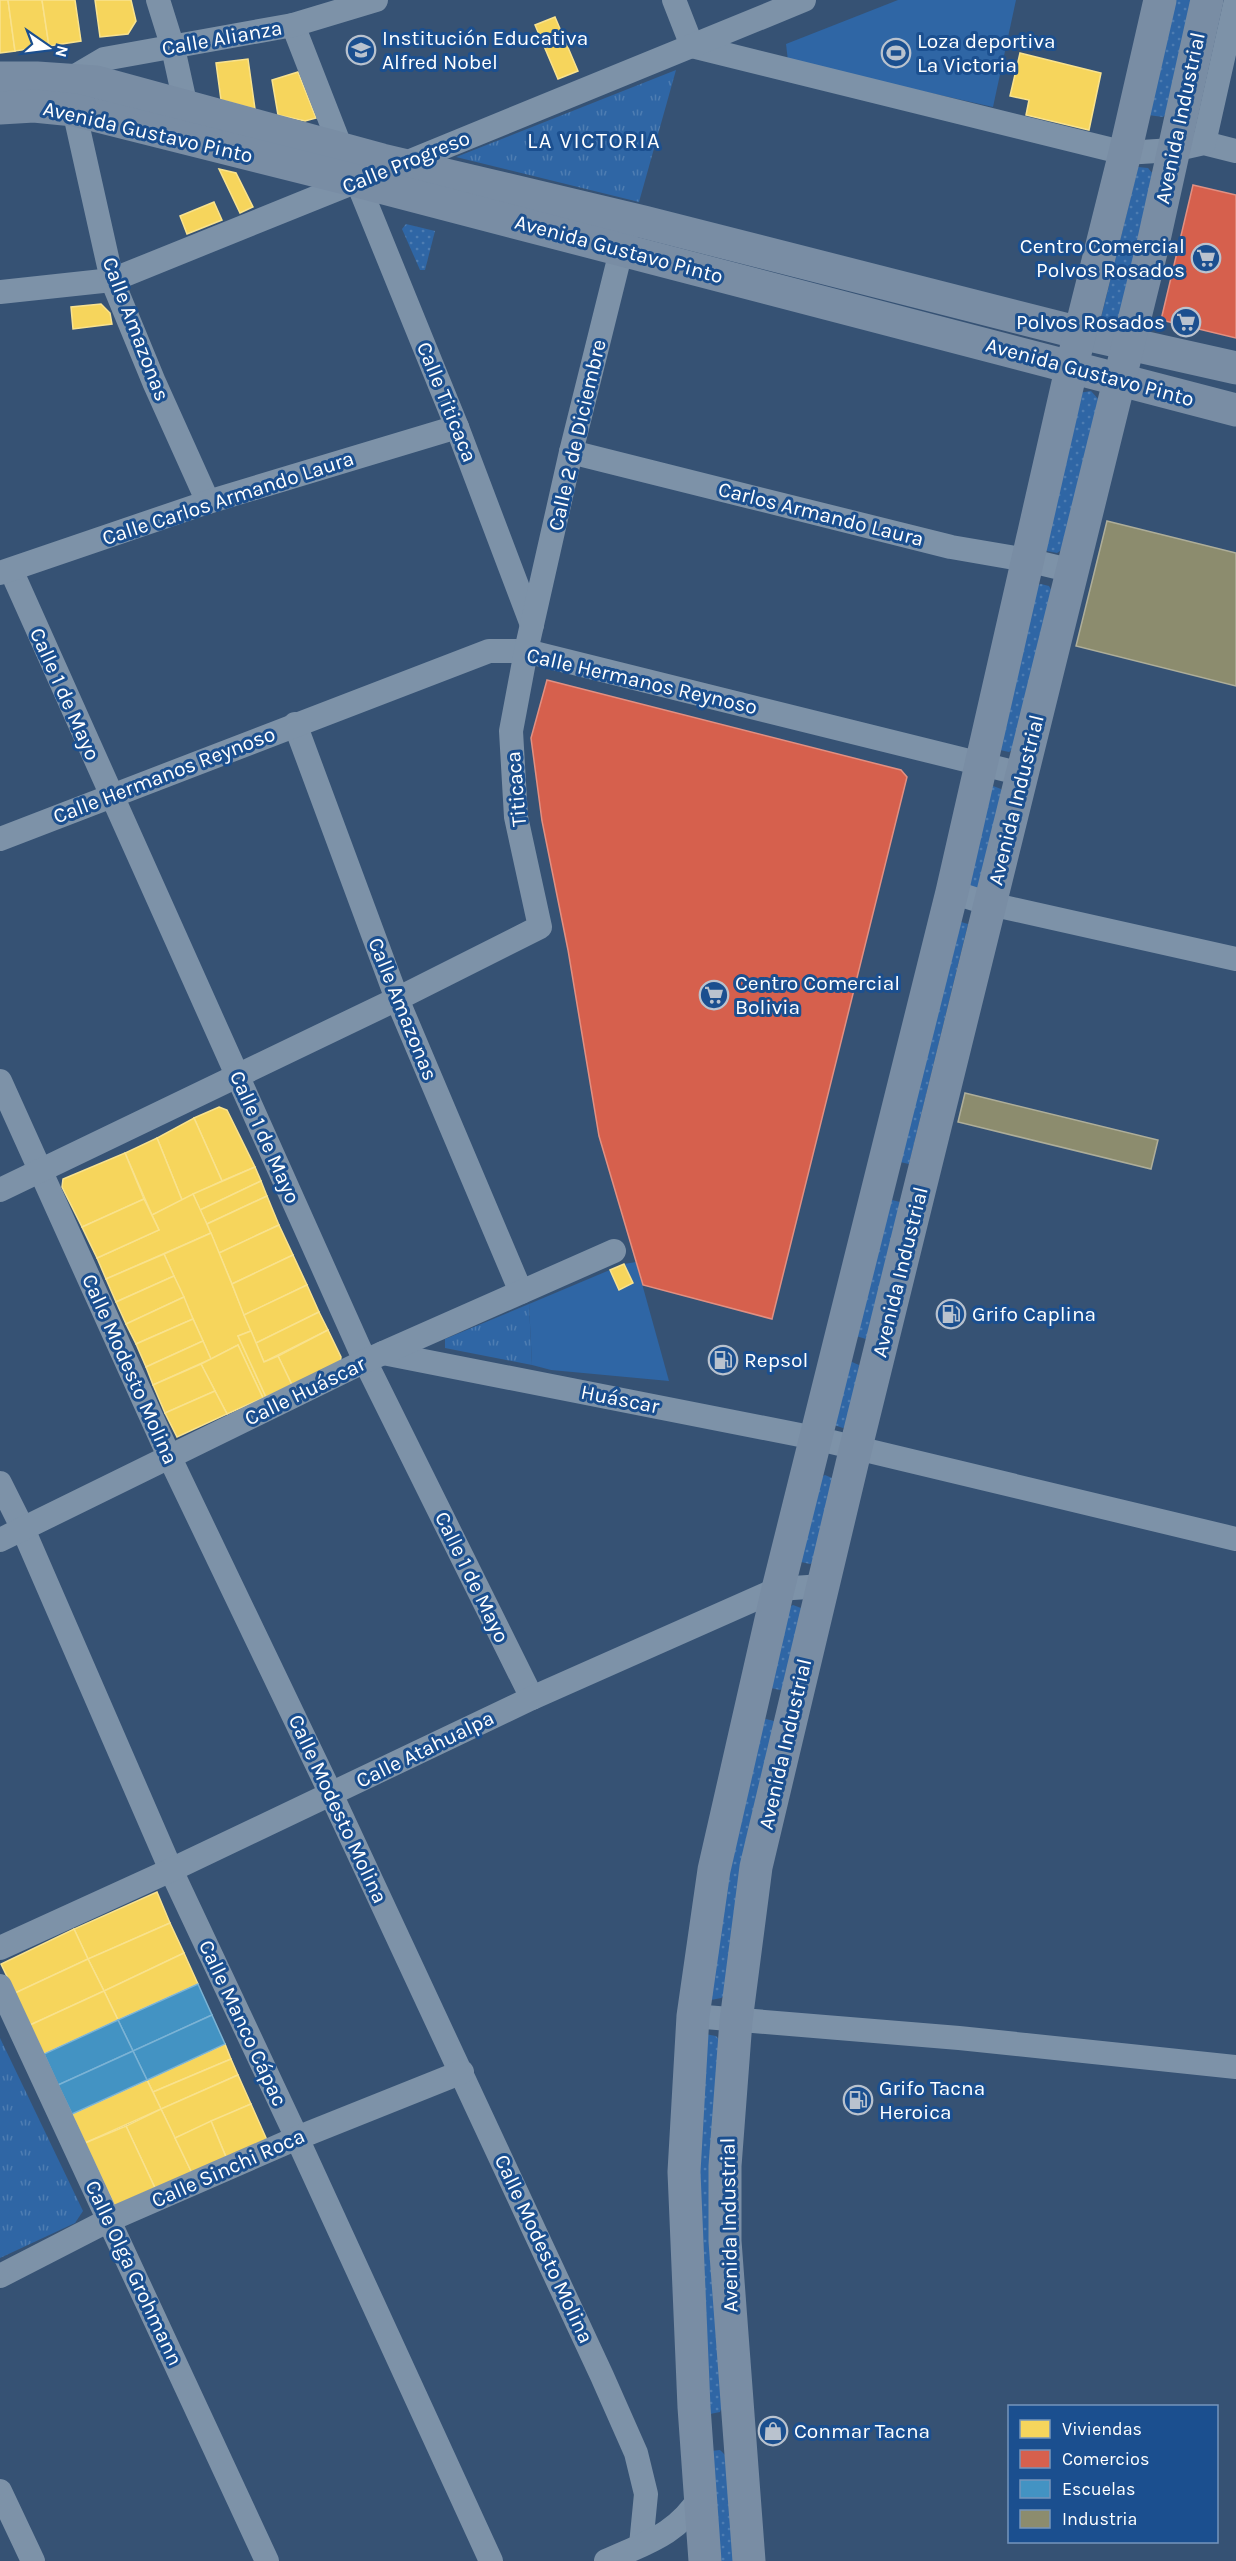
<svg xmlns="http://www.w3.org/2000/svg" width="1236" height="2561" font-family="Karla,sans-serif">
  <defs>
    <pattern id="grass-dots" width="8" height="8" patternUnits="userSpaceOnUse" patternTransform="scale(1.5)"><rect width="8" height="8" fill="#2f66a5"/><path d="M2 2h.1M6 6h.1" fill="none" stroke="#4e7db2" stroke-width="1.8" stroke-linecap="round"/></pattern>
    <pattern id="park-tufts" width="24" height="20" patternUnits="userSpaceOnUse" patternTransform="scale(1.5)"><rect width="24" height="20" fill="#2f66a5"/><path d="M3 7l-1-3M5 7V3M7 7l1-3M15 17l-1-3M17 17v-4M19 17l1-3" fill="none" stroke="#4e7db2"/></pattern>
  </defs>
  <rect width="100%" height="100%" fill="#365274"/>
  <g fill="url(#grass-dots)">
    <polygon points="1171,0 1196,0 1169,111 1163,117 1148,115"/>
    <polygon points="1138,167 1148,168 1154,175 1120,322 1112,325 1100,322"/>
    <polygon points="406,224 435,231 425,270 420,270 402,229"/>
    <polygon points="1091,391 1100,401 1063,549 1057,553 1047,551 1043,546 1079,393"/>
    <polygon points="1041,584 1049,586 1053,593 1015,748 1009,752 1000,750 1033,586"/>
    <polygon points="993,786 1001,789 1005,796 983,888 967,889 984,789"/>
    <polygon points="961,922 968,924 909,1164 900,1162"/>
    <polygon points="892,1200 900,1202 872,1335 866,1339 856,1336 883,1202"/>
    <polygon points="852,1362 859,1365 850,1424 843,1428 834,1425 843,1367"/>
    <polygon points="825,1475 832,1478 817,1561 810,1564 801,1562 816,1480"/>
    <polygon points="793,1605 801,1608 805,1616 787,1687 780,1690 771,1688 784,1610"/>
    <polygon points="766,1719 774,1721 778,1729 726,1994 721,1998 711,2000 718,1890 757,1723"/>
    <polygon points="705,2034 716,2036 720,2041 722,2406 720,2412 710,2414 695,2193"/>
    <polygon points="720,2450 726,2456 735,2561 717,2561 711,2451"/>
  </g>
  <g fill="url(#park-tufts)">
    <polygon points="676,70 639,202 456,157"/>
    <polygon points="529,1304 532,1365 445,1348 445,1339"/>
    <polygon points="0,2038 83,2211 75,2223 0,2258"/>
  </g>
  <g fill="#2f66a5">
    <polygon points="898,0 1016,0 993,107 788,61 786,44"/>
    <polygon points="636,1262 669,1381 551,1370 532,1365 529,1304 624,1264"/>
  </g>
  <g fill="#f6d55c" stroke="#f9e28d" stroke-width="1.5">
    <polygon points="0,0 8,0 15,51 0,53"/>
    <polygon points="8,0 42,0 49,46 15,51"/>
    <polygon points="42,0 75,0 81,41 49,46"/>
    <polygon points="95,0 131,0 136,21 128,34 100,37"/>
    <polygon points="555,17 578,71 558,79 535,25"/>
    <polygon points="1020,53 1101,73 1089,130 1026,115 1029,100 1010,96"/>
    <polygon points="248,59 255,109 221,100 216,63"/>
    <polygon points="298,72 316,118 305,121 278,115 272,80"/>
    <polygon points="219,169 236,173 253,207 240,213"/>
    <polygon points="214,202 222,220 187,234 180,216"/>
    <polygon points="101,304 110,313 112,324 73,329 71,307"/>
    <polygon points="219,1107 227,1110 255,1167 222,1181 194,1118"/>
    <polygon points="194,1118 222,1181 182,1200 157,1138"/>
    <polygon points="157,1138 182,1200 152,1215 125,1153"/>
    <polygon points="125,1153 144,1199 82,1227 62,1187 63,1179"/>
    <polygon points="255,1167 261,1181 200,1210 193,1194"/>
    <polygon points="261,1181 267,1196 207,1224 200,1210"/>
    <polygon points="193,1194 211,1233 106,1279 97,1258 159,1230 152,1215"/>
    <polygon points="267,1196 279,1225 219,1253 207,1224"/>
    <polygon points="144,1199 159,1230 97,1258 82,1227"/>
    <polygon points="279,1225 293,1255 232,1284 219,1253"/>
    <polygon points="211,1233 251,1331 238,1336 266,1397 263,1398 238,1345 211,1359 164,1254"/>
    <polygon points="164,1254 174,1276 116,1302 106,1279"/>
    <polygon points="293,1255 307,1285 244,1315 232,1284"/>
    <polygon points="624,1264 633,1283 619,1290 610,1270"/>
    <polygon points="174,1276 184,1297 126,1324 116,1302"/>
    <polygon points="307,1285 319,1312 256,1343 244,1315"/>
    <polygon points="184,1297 193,1319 136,1344 126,1324"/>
    <polygon points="319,1312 328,1330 264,1362 256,1343"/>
    <polygon points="193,1319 203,1341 146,1367 136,1344"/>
    <polygon points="328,1330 341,1357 340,1365 292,1385 278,1356"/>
    <polygon points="251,1331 264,1362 278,1356 292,1385 266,1397 238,1336"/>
    <polygon points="203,1341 211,1359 153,1385 146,1367"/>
    <polygon points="238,1345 263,1398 227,1414 201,1364"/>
    <polygon points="201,1364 215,1391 165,1413 153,1385"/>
    <polygon points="215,1391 227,1414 177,1437 165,1413"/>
    <polygon points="157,1892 170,1923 88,1959 74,1929"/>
    <polygon points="170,1923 184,1953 104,1991 88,1959"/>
    <polygon points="74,1929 88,1959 15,1993 1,1964"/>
    <polygon points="184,1953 198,1984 118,2020 104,1991"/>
    <polygon points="88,1959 104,1991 30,2025 15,1993"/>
    <polygon points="104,1991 118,2020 44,2054 30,2025"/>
    <polygon points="225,2044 231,2059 153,2092 147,2080"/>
    <polygon points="231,2059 238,2075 161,2109 153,2092"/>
    <polygon points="238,2075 251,2104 175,2138 161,2109"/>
    <polygon points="147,2080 161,2109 85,2143 72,2114"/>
    <polygon points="251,2104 267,2140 226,2157 211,2121"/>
    <polygon points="161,2109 192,2173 155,2188 126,2126"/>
    <polygon points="211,2121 226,2157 192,2173 175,2138"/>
    <polygon points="126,2126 155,2188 115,2206 85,2143"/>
  </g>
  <g fill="#d6604d" stroke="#e29082" stroke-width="1.5">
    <polygon points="1193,185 1236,195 1236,338 1161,320"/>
    <polygon points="547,680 901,770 907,777 772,1319 643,1285 599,1136 568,950 542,821 531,738"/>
  </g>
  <g fill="#4393c3" stroke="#7bb3d5" stroke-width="1.5">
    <polygon points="198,1984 212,2015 133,2051 118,2020"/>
    <polygon points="212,2015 225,2044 147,2080 133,2051"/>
    <polygon points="118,2020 133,2051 58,2085 44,2054"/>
    <polygon points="133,2051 147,2080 72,2114 58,2085"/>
  </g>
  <g fill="#8c8c6e" stroke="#aeae9a" stroke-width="1.5">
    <polygon points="1107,521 1236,553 1236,686 1076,646"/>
    <polygon points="965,1093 1158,1140 1151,1169 958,1122"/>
  </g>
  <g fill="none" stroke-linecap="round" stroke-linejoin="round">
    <g stroke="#7d92a8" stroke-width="24">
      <polyline points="158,0 173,48 186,107"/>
      <polyline points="674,0 692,46 1125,153 1173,150 1204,143 1236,151"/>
      <polyline points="293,25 341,148"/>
      <polyline points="1204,143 1236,0"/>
      <polyline points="398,166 804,0"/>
      <polyline points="357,181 457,427 532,625"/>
      <polyline points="0,292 112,280 362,179"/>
      <polyline points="571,452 951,547 1027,560 1073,571"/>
      <polyline points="208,502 154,382 112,280 74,110 70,79 104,59 293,25 376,0"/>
      <polyline points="11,570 365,1361 532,1698"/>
      <polyline points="0,573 208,502 457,427"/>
      <polyline points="295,724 397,999 521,1292"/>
      <polyline points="0,839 489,651 526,651 1022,774"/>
      <polyline points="952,892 990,904 1236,959"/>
      <polyline points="0,1081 169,1456 331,1794 602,2376 636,2453 646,2494 641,2545"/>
      <polyline points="0,1190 397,999 540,927 516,817 511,731 526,651 571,452 625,235"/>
      <polyline points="383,1353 815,1438 1236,1539"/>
      <polyline points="0,1483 23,1529 171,1870 297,2138 491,2561"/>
      <polyline points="0,1540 365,1361 614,1251"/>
      <polyline points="0,1948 171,1870 532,1698 778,1589 823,1586"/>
      <polyline points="0,1986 267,2561"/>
      <polyline points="693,2016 959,2038 1236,2067"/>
      <polyline points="0,2276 109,2220 297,2138 462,2072"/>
      <polyline points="0,2491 33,2561"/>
      <path d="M606 2561C645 2543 677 2535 700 2497"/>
    </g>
    <g stroke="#798da4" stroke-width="33">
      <polyline points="0,78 37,78 96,82 382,160 644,222 1080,333 1236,368"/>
      <polyline points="0,108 34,106 74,110 357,181 1236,410"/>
      <polyline points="705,2561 694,2407 684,2172 693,2016 714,1870 778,1589 952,892 1073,361 1125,153 1160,0"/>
      <polyline points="749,2561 725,2241 725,2166 736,2021 756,1867 856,1447 1153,244 1207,0"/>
    </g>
  </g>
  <defs>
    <g id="school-ring" transform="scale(1.5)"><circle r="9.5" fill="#1b4f8f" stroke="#b9c2ce" stroke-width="1.5"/><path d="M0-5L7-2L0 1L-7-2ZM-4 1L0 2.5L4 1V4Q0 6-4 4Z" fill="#b9c2ce"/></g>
    <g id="stadium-ring" transform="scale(1.5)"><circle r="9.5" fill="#1b4f8f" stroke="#b9c2ce" stroke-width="1.5"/><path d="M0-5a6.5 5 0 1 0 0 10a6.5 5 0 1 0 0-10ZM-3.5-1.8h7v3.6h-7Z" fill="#b9c2ce"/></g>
    <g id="supermarket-ring" transform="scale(1.5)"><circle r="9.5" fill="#1b4f8f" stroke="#b9c2ce" stroke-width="1.5"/><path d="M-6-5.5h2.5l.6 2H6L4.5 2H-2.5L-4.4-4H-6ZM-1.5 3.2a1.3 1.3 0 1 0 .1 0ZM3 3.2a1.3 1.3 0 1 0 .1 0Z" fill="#b9c2ce"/></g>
    <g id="fuel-ring" transform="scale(1.5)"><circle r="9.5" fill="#1b4f8f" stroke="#b9c2ce" stroke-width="1.5"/><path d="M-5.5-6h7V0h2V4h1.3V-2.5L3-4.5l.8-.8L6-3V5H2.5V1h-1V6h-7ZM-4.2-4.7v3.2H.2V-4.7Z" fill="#b9c2ce"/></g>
    <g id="shop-ring" transform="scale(1.5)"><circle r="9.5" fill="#1b4f8f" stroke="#b9c2ce" stroke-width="1.5"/><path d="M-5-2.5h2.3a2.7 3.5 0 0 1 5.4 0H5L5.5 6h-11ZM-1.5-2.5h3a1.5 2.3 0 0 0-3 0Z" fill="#b9c2ce"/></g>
  </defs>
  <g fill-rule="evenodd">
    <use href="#school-ring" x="361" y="50"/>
    <use href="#stadium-ring" x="896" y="53"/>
    <use href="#supermarket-ring" x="1206" y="258"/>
    <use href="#supermarket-ring" x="1186" y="322"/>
    <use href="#supermarket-ring" x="714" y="995"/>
    <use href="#fuel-ring" x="951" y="1314"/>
    <use href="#fuel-ring" x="723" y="1360"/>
    <use href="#fuel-ring" x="858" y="2100"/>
    <use href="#shop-ring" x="773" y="2431"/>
  </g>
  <g text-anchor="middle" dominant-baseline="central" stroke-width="6" stroke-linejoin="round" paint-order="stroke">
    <g font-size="21" fill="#fff" stroke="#1b4f8f">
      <text transform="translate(222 38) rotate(-10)">Calle Alianza</text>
      <text transform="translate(1180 118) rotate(-78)">Avenida Industrial</text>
      <text transform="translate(148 132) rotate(13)">Avenida Gustavo Pinto</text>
      <text transform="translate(406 162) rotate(-22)">Calle Progreso</text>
      <text transform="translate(619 249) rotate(15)">Avenida Gustavo Pinto</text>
      <text transform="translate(136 329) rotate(69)">Calle Amazonas</text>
      <text transform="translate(1090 372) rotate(15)">Avenida Gustavo Pinto</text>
      <text transform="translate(447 402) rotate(68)">Calle Titicaca</text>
      <text transform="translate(577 435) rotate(-77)">Calle 2 de Diciembre</text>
      <text transform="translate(228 498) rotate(-18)">Calle Carlos Armando Laura</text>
      <text transform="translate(821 514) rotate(14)">Carlos Armando Laura</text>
      <text transform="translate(642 681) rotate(13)">Calle Hermanos Reynoso</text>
      <text transform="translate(65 694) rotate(66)">Calle 1 de Mayo</text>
      <text transform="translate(164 775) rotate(-21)">Calle Hermanos Reynoso</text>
      <text transform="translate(516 789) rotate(-95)">Titicaca</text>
      <text transform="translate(1016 800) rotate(-76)">Avenida Industrial</text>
      <text transform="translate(403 1009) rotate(68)">Calle Amazonas</text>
      <text transform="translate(265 1137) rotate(66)">Calle 1 de Mayo</text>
      <text transform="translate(900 1272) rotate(-76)">Avenida Industrial</text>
      <text transform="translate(130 1369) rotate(66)">Calle Modesto Molina</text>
      <text transform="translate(305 1391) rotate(-26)">Calle Huáscar</text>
      <text transform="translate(620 1399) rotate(11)">Huáscar</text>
      <text transform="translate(472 1577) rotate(64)">Calle 1 de Mayo</text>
      <text transform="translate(785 1744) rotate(-77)">Avenida Industrial</text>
      <text transform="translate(425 1749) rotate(-26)">Calle Atahualpa</text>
      <text transform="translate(338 1809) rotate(65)">Calle Modesto Molina</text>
      <text transform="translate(243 2023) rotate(65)">Calle Manco Cápac</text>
      <text transform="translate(228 2168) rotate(-24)">Calle Sinchi Roca</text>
      <text transform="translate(729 2225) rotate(-91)">Avenida Industrial</text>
      <text transform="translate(544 2249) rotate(65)">Calle Modesto Molina</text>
      <text transform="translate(134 2273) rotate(65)">Calle Olga Grohmann</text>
    </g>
    <g font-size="21" fill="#fff" stroke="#1b4f8f" text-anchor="start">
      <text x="382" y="38">Institución Educativa<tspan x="382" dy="24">Alfred Nobel</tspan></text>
      <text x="917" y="41">Loza deportiva<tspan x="917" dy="24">La Victoria</tspan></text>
      <text x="1185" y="246" text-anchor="end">Centro Comercial<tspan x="1185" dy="24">Polvos Rosados</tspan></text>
      <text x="1165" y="322" text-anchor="end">Polvos Rosados</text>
      <text x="735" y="983">Centro Comercial<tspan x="735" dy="24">Bolivia</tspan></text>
      <text x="972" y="1314">Grifo Caplina</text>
      <text x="744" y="1360">Repsol</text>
      <text x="879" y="2088">Grifo Tacna<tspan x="879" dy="24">Heroica</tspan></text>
      <text x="794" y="2431">Conmar Tacna</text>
    </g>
    <g font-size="22" letter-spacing="1.5" fill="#fff" stroke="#1b4f8f">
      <text x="594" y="141">LA VICTORIA</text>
    </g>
  </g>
  <rect x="1008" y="2405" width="210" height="138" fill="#1b4f8f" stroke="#7695bc" stroke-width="1.5"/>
  <rect x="1020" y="2420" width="30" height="18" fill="#f6d55c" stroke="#7695bc" stroke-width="1.5"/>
  <text x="1062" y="2435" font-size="18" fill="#ffffff">Viviendas</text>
  <rect x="1020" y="2450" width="30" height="18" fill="#d6604d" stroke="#7695bc" stroke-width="1.5"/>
  <text x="1062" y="2465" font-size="18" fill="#ffffff">Comercios</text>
  <rect x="1020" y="2480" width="30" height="18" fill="#4393c3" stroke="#7695bc" stroke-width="1.5"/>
  <text x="1062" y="2495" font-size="18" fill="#ffffff">Escuelas</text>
  <rect x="1020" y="2510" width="30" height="18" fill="#8c8c6e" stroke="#7695bc" stroke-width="1.5"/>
  <text x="1062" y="2525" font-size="18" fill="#ffffff">Industria</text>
  <g transform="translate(48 48) rotate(104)" stroke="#1b4f8f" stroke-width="4.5" paint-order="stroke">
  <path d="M0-4.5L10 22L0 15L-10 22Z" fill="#ffffff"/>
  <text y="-9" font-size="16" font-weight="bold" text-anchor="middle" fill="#ffffff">N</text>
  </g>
</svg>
